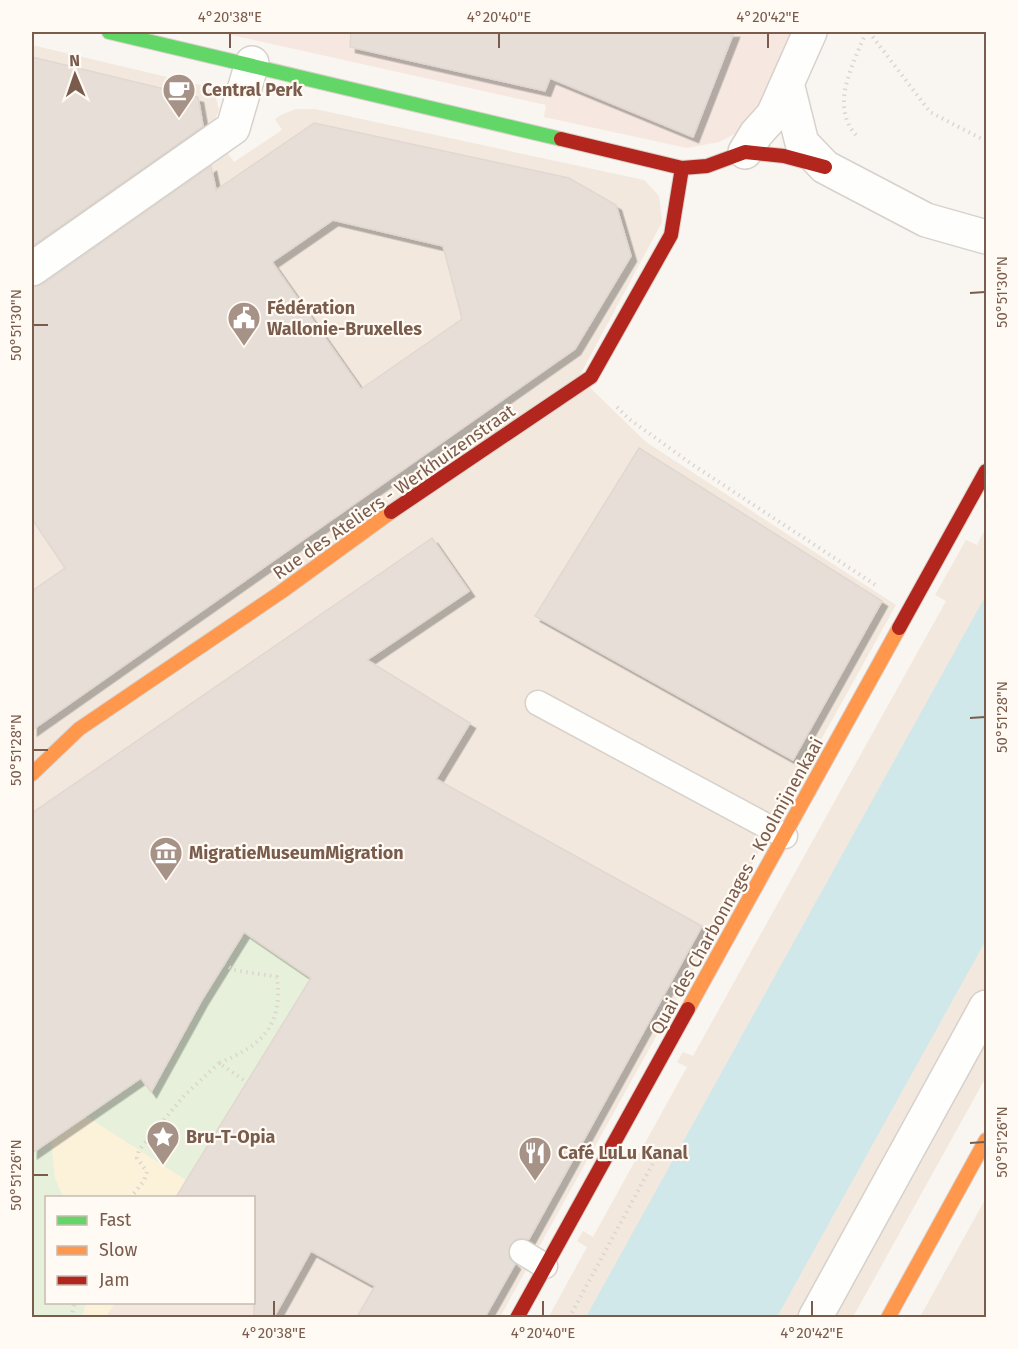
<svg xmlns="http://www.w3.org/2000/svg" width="1018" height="1349" font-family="'Fira Sans',sans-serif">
  <defs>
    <filter id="shadow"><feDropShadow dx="5.5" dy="5.5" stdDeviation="0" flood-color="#0004"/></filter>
  </defs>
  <rect width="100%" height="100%" fill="#f9f5f0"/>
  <g fill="#f2e8de" fill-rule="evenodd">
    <path d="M32 45 205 86 215 94 219 110 213 124 209 128 234 162 282 130 275 119 281 115 296 109H315L644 180 659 196 662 222 579 377 646 442 896 605 500 1317 32 1318ZM46 1198H254V1302H46Z"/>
    <polygon points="986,527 986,1077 853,1317 548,1318 587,1247 577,1241 583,1231 593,1237 687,1067 677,1062 683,1052 693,1056 946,601 935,595 966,540 977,545"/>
    <polygon points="986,1198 986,1317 920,1317"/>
  </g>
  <polygon fill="#f6e8e1" points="218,32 792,32 775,80 750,126 719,142 687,148 544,117 546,105"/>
  <polygon fill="#e7f0db" points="244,932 329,949 176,1197 46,1198 46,1302 115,1303 106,1317 32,1318 32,1153 141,1078 152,1091 203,998"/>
  <g fill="#fbf2d9">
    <polygon points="86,1116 186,1180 176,1197 63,1197 55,1178 51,1140"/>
    <polygon points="86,1303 86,1302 115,1303 106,1317 82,1317"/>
  </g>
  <polygon fill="#d0e8ea" points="986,595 986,940 777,1317 586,1317"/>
  <g fill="#e6ded7" stroke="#e2d8d2" stroke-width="1.5" fill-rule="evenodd" filter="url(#shadow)">
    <polygon points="351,32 734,32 693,137 550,78 545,91 350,47"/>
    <polygon points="32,57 198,97 203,126 32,246"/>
    <path d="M314 123 569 178 616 205 631 256 575 349 32 730V591L65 568 32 519V287L43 284 211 166 216 190ZM333 220 443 246 462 319 361 389 272 262Z"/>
    <polygon points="639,448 882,601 793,760 535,616"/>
    <polygon points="432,538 469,591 367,660 470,723 436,779 702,926 529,1239 516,1239 510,1245 509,1258 515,1264 485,1317 357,1317 375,1286 311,1251 274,1317 254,1317 254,1197 176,1197 311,978 244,932 203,998 151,1092 141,1078 32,1153 32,813"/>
  </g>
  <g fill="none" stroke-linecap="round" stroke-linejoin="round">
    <g stroke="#d7d1cb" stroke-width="27">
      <g id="lane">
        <polyline points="538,703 785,836"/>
        <polyline points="522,1252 545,1266"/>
      </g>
    </g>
    <g stroke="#d7d1cb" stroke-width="36">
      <g id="street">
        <polyline points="788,87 802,143 825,167 926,220 986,237"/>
        <polyline points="745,152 756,134 773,115 810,32"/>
        <polyline points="32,269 233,128 252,63"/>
        <polyline points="815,1318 986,1007"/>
      </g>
    </g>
    <g stroke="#d9d2cb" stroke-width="16">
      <polyline id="fast" points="109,32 561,139"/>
    </g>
    <g stroke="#d9d2cb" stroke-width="16">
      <g id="slow">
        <polyline points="32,774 79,729 281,592 391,512"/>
        <polyline points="688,1009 899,628"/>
        <polyline points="888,1318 986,1140"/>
      </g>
    </g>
    <g stroke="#d9d2cb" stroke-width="16">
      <g id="jam">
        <polyline points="561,139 682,168 707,166 745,152 784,156 825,167"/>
        <polyline points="391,512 591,377 671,235 682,168"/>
        <polyline points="899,628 986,471"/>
        <polyline points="517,1318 688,1009"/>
      </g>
    </g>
    <g stroke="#dcd5d0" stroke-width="4" stroke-dasharray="1.5 4.5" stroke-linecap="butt">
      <polyline points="869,32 930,112 986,141"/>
      <path d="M856 135C829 105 854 63 866 32"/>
      <polyline points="617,407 629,419 693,465 877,586"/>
      <path d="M224 964 234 970 277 977C283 1027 262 1045 219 1063L245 1081"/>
      <polyline points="130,1198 144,1181 147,1172 137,1158 139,1150 183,1097 219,1063"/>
      <polyline points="71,1318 75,1302"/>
      <polyline points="569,1318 659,1152"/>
    </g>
    <use href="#lane" stroke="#fefefd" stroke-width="24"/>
    <use href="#street" stroke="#fefefd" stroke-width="33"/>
    <use href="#fast" stroke="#63d668" stroke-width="14"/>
    <use href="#slow" stroke="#ff974d" stroke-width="14"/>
    <use href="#jam" stroke="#b3261e" stroke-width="14"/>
  </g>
  <path fill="none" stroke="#7a5c4d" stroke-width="2" d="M230 33V48M499 33V48M768 33V48M970 293 985 292M33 325H48M970 718 985 717M33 750H48M970 1143 985 1142M33 1175H48M274 1301V1316M543 1301V1316M812 1301V1316"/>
  <defs>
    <g id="cafe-pin" transform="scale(1.725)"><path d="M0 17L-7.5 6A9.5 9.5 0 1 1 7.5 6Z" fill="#a69286" stroke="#fffaf3"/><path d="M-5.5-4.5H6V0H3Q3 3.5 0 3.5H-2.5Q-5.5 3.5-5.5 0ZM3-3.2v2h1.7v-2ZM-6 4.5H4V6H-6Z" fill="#fff"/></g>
    <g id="civic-pin" transform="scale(1.725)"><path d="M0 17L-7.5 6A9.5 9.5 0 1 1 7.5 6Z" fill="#a69286" stroke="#fffaf3"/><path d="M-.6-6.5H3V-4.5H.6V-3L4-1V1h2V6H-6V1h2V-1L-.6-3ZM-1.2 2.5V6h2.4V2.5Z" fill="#fff"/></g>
    <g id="museum-pin" transform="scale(1.725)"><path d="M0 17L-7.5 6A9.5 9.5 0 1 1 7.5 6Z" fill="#a69286" stroke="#fffaf3"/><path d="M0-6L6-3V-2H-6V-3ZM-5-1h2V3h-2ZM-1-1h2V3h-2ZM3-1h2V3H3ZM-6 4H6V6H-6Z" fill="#fff"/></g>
    <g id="sight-pin" transform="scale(1.725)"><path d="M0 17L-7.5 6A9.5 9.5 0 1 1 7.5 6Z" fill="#a69286" stroke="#fffaf3"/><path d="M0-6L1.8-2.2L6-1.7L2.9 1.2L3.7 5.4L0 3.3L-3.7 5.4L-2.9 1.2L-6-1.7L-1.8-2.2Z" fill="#fff"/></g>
    <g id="restaurant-pin" transform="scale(1.725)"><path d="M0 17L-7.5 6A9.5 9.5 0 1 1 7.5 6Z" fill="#a69286" stroke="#fffaf3"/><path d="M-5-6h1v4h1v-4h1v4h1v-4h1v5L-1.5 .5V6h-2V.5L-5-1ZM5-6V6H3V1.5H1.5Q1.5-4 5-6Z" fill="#fff"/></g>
  </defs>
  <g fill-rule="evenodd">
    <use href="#cafe-pin" x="179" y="90"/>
    <use href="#civic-pin" x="244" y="318"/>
    <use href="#museum-pin" x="166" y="853"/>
    <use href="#sight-pin" x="163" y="1137"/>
    <use href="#restaurant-pin" x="535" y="1153"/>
  </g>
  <g text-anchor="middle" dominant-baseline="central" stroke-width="4.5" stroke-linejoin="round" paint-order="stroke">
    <g font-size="18" font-weight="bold" fill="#7a5c4d" stroke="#fffaf3" text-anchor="start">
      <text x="202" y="90">Central Perk</text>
      <text x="267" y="308">Fédération<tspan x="267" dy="21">Wallonie-Bruxelles</tspan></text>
      <text x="189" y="853">MigratieMuseumMigration</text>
      <text x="186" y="1137">Bru-T-Opia</text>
      <text x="558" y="1153">Café LuLu Kanal</text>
    </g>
    <g font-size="18" fill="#7a5c4d" stroke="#fffaf3">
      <text transform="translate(394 492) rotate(-35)">Rue des Ateliers - Werkhuizenstraat</text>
      <text transform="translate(737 886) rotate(-61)">Quai des Charbonnages - Koolmijnenkaai</text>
    </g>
  </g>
  <rect width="1018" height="1349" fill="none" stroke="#fffaf3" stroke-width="66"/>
  <rect x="45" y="1196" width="210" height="108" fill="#fffaf3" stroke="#cabbb1" stroke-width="1.5"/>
  <rect x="57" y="1216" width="30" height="9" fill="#63d668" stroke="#cabbb1" stroke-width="1.5"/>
  <text x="99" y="1226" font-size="18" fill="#7a5c4d">Fast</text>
  <rect x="57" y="1246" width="30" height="9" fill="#ff974d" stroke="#cabbb1" stroke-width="1.5"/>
  <text x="99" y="1256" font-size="18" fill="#7a5c4d">Slow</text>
  <rect x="57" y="1276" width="30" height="9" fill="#b3261e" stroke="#cabbb1" stroke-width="1.5"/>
  <text x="99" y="1286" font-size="18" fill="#7a5c4d">Jam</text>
  <g transform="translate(75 75) rotate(358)" stroke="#fffaf3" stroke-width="4.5" paint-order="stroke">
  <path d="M0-4.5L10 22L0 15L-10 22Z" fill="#7a5c4d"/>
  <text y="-9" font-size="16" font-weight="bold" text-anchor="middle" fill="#7a5c4d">N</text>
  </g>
  <rect x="33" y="33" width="952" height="1283" fill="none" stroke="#7a5c4d" stroke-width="2"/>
  <g font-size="15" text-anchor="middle" fill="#7a5c4d">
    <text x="230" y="22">4°20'38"E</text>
    <text x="499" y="22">4°20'40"E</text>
    <text x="768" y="22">4°20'42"E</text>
    <text transform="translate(1002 292) rotate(-90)" y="5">50°51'30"N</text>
    <text transform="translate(16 325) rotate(-90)" y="5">50°51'30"N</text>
    <text transform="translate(1002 717) rotate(-90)" y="5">50°51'28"N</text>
    <text transform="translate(16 750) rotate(-90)" y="5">50°51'28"N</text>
    <text transform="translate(1002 1142) rotate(-90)" y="5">50°51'26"N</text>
    <text transform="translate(16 1175) rotate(-90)" y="5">50°51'26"N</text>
    <text x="274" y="1338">4°20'38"E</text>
    <text x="543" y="1338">4°20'40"E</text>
    <text x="812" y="1338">4°20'42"E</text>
  </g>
</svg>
